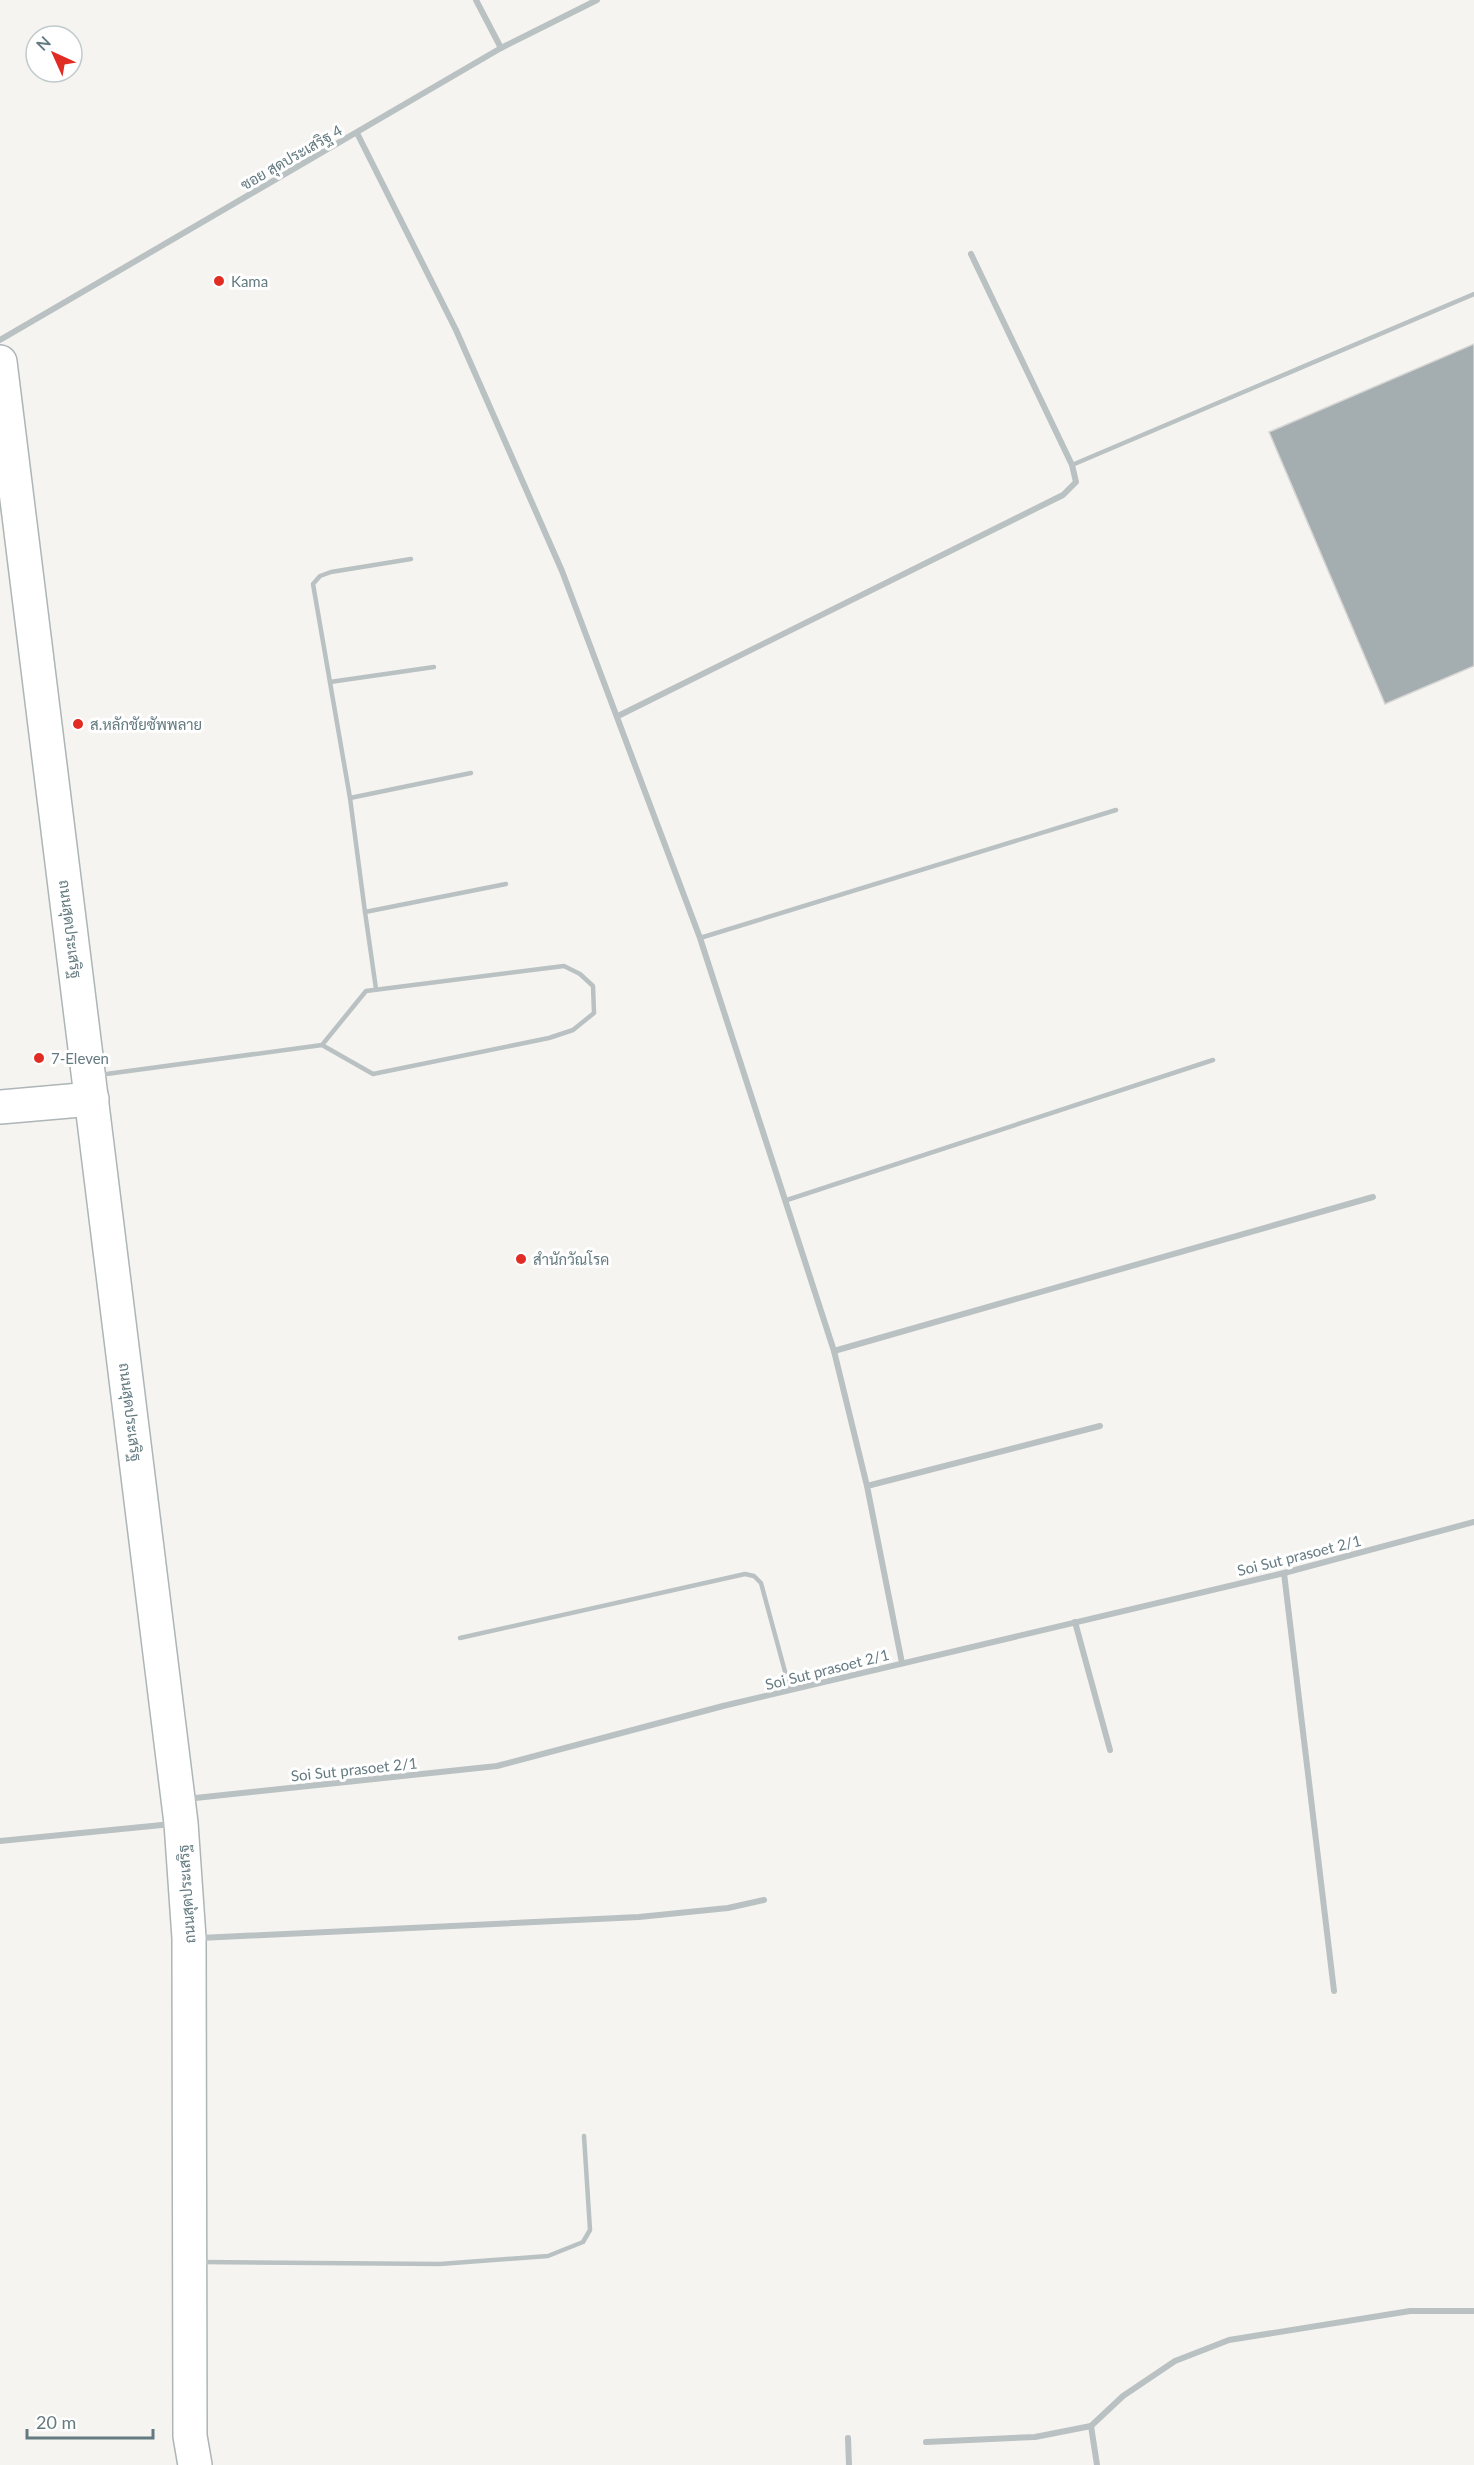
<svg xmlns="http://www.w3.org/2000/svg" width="1474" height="2465" font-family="Lato,Sarabun,sans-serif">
  <rect width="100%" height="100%" fill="#f5f4f0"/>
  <polygon fill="#a4aeb1" stroke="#d6d5d3" stroke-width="1.5" points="1474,344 1474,666 1385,704 1269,432"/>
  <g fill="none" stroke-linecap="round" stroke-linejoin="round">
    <g stroke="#adb5b7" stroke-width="36">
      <g id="secondary">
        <polyline points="0,362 181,1823 189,1938 190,2436 195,2465"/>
        <polyline points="0,1107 92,1099"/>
      </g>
    </g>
    <g stroke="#bac1c3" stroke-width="4.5">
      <polyline points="1072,465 1474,294"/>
      <polyline points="330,682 434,667"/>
      <polyline points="350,798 471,773"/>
      <polyline points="365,912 350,798 313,584 320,576 331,572 411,559"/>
      <polyline points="700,938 1116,810"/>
      <polyline points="376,989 365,912 506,884"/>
      <polyline points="99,1075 322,1045 373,1074 549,1038 573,1030 594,1013 593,986 580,974 564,966 366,991 322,1045"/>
      <polyline points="787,1200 1213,1060"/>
      <polyline points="460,1638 745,1574 754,1576 761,1583 790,1690"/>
      <polyline points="202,2262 440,2264 548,2256 583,2242 590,2230 584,2136"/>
    </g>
    <g stroke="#bac1c3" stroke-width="6">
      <polyline points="476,0 501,48"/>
      <polyline points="357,133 456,330 562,571 700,938 834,1351 867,1486 902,1663"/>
      <polyline points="0,340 501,48 597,0"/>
      <polyline points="618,716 1063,495 1076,482 1072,465 971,254"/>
      <polyline points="834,1351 1373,1197"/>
      <polyline points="867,1486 1100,1426"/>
      <polyline points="1284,1573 1334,1991"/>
      <polyline points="1075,1622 1110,1750"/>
      <polyline points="186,1799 497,1766 723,1706 1284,1573 1474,1522"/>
      <polyline points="0,1841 172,1824"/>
      <polyline points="200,1938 639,1917 728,1908 764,1900"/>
      <polyline points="1091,2426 1097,2465"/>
      <polyline points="848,2438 849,2465"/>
      <polyline points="926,2442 1035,2437 1091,2426 1123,2396 1175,2361 1229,2340 1410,2311 1474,2311"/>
    </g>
    <use href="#secondary" stroke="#fff" stroke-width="33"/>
  </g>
  <g fill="#e12c24" stroke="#fff" stroke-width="2">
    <circle cx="219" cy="281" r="6"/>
    <circle cx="78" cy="724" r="6"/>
    <circle cx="39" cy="1058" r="6"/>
    <circle cx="521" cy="1259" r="6"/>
  </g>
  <g text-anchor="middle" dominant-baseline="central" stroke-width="6" stroke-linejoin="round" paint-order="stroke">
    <g font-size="15" fill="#647a81" stroke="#fff">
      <text transform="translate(291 157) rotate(-30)">ซอย สุดประเสริฐ 4</text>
      <text transform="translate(71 929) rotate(83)">ถนนสุดประเสริฐ</text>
      <text transform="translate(131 1412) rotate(83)">ถนนสุดประเสริฐ</text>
      <text transform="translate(1299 1555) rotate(-14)">Soi Sut prasoet 2/1</text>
      <text transform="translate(827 1669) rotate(-14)">Soi Sut prasoet 2/1</text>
      <text transform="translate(354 1769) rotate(-6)">Soi Sut prasoet 2/1</text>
      <text transform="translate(186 1894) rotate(-94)">ถนนสุดประเสริฐ</text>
    </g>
    <g font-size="15" fill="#647a81" stroke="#fff" text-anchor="start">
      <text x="231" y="281">Kama</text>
      <text x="90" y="724">ส.หลักชัยซัพพลาย</text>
      <text x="51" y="1058">7-Eleven</text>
      <text x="533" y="1259">สำนักวัณโรค</text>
    </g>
  </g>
  <g transform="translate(54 54) rotate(315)"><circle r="28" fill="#ffffff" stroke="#c1cacd" stroke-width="1.5"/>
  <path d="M0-4.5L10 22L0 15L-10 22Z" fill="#e12c24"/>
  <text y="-9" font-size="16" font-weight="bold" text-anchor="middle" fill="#647a81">N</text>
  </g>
  <path d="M27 2429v9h126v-9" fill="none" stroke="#647a81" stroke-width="3"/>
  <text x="36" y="2429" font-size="18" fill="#647a81" stroke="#ffffff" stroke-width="4.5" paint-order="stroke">20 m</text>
</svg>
